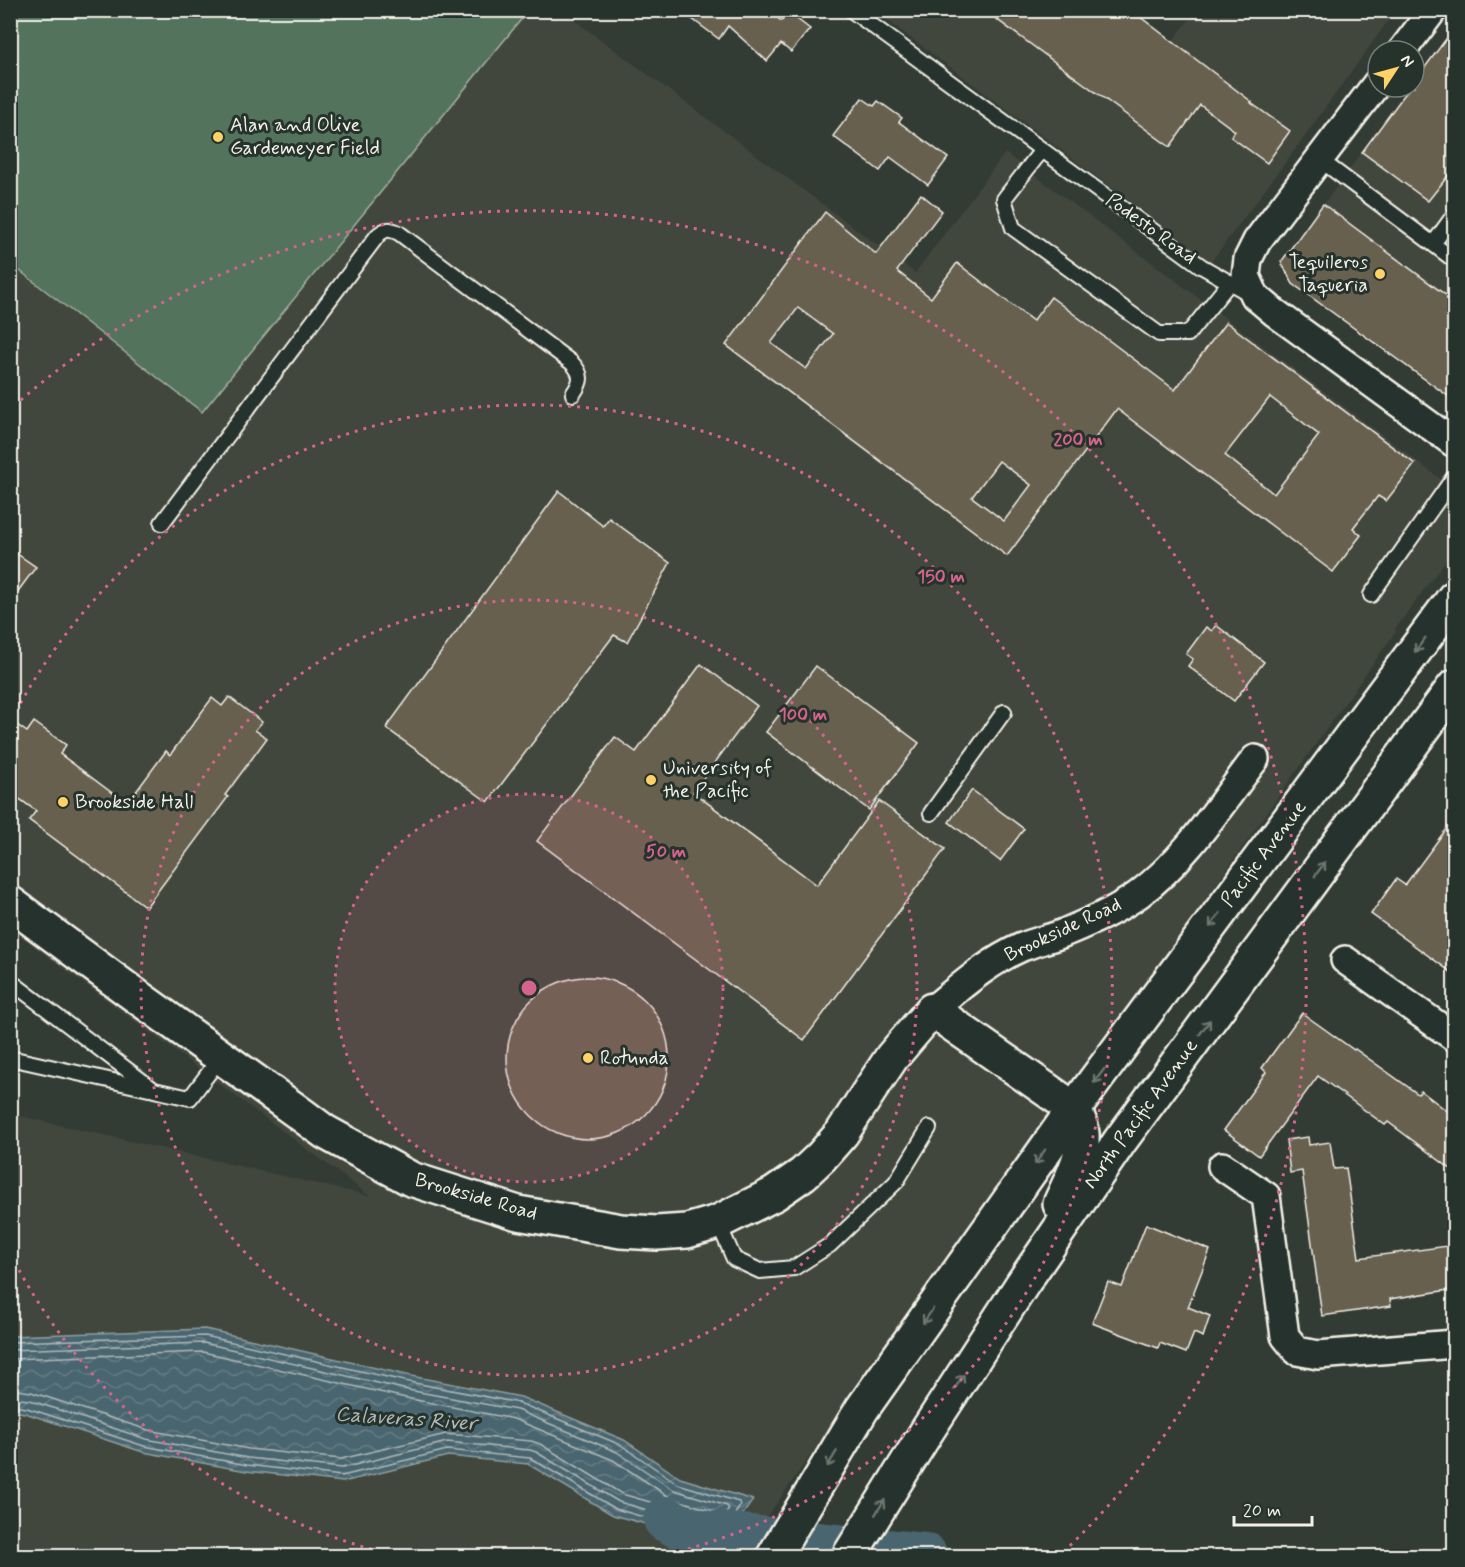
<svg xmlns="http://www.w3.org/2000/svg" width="1465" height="1567" font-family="Mynerve,sans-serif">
  <defs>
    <pattern id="water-waves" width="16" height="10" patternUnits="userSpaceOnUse" patternTransform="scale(1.5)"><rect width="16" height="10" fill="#4a6670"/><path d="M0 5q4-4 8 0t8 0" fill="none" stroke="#657c84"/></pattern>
  </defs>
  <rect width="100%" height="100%" fill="#333c34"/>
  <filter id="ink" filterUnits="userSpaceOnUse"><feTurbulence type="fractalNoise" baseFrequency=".0167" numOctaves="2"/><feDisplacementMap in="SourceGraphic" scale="12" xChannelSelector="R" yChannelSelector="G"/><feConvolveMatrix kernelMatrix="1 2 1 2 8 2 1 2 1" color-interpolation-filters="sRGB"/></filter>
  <g filter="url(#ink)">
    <g fill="#43473c">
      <polygon points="11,11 562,11 915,273 1005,153 1454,489 1454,549 1395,629 1396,631 739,1556 11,1556 11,1114 370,1196 11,929"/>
      <polygon points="875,11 1131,11 1172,42 1196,11 1395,11 1302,140 1211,262"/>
      <polygon points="1454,27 1454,401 1293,284 1281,262 1410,87 1414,87 1414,82"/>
    </g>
    <polygon fill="#52735c" stroke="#a3b2a2" stroke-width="1.5" points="10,11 11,10 528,11 202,412 11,264"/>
    <polygon fill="url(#water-waves)" stroke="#8e9ea0" stroke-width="1.5" points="205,1329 411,1376 521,1397 624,1440 680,1478 753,1500 721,1545 613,1515 528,1464 448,1456 343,1482 246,1471 143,1452 25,1413 11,1411 11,1336"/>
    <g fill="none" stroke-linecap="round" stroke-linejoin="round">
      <g stroke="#b0b9b8" stroke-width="1.5">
        <polyline points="10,1342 205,1336 409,1382 519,1403 621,1445 678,1484 739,1502 741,1505 719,1537 716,1538 616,1509 530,1458 447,1450 342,1476 247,1465 144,1446 27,1408 10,1406"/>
        <polyline points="10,1350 204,1343 408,1390 517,1410 617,1452 674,1490 727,1506 729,1509 716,1528 714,1529 619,1502 536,1452 530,1450 447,1442 342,1468 248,1458 146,1439 29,1400 10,1398"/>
        <polyline points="10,1359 203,1352 406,1398 514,1419 613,1460 671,1498 713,1511 714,1515 712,1518 710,1519 622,1494 540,1444 531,1441 446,1434 341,1459 249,1449 148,1430 31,1392 10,1389"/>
      </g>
      <polyline stroke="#4a6670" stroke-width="46" points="666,1519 691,1532 925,1556"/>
    </g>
    <g fill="#676150" stroke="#f4f1e8" stroke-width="1.5" fill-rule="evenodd">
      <polygon points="680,10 769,10 781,21 788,12 810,29 791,52 781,44 767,61 728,26 719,39"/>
      <polygon points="984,10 1131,10 1252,102 1251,103 1290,131 1267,163 1231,137 1235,131 1200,105 1170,147"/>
      <polygon points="1455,27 1455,167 1428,201 1362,152 1410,87 1414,87 1414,82"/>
      <polygon points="862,98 874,106 878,101 902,118 899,122 948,158 928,185 890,157 880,171 833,136"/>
      <path d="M921 194 942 211 897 271 931 298 957 263 1033 321 1051 297 1175 390 1226 322 1415 464 1386 501 1378 496 1353 528 1361 535 1333 572 1117 409 1007 556 726 345 825 212 876 254ZM798 308 833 334 806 369 771 343ZM1270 397 1319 435 1274 494 1225 455ZM999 461 1031 485 1004 521 972 497Z"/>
      <polygon points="1323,204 1455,302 1455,401 1293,284 1281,262"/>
      <polygon points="559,491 603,526 609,518 670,563 627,642 614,635 488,802 386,728"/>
      <polygon points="10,549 36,567 10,602"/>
      <polygon points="1216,625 1264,662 1234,701 1188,666 1193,659 1186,654 1206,627 1212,631"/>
      <polygon points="701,664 757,706 693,792 817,885 879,801 945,849 804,1040 537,841 615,737 636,752"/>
      <polygon points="816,666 919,743 869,810 766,732"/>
      <polygon points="229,697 262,722 255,730 267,738 225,795 228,797 146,907 29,820 36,811 10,792 10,720 27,732 34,722 66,745 60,754 127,804 166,751 170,755 212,698 222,706"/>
      <polygon points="972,790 1024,829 1000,861 949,822"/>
      <polygon points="1455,817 1455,975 1371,914 1396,879 1405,885"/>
      <circle cx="588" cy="1058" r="81"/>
      <polygon points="1302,1013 1354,1050 1355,1049 1418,1094 1421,1091 1455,1117 1455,1172 1388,1122 1385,1125 1318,1076 1259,1156 1224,1130 1266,1072 1262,1068"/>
      <polygon points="1308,1137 1309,1145 1330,1142 1334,1169 1346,1168 1359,1258 1455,1245 1455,1289 1390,1299 1391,1306 1322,1316 1302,1171 1290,1173 1286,1140"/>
      <polygon points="1146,1224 1210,1250 1188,1307 1210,1316 1203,1337 1194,1333 1186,1353 1160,1343 1158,1348 1092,1323 1108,1282 1122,1287"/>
    </g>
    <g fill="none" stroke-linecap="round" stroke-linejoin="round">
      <g stroke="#f4f1e8" stroke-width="18">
        <g id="service">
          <polyline points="851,10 1201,266 1250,294"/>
          <polyline points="1042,150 1004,199 1013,228 1159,334 1188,334 1230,282"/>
          <polyline points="1319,159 1433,244"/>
          <polyline points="1454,215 1433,244 1454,260"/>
          <path d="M162 523 378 235C386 228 390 229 399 233L572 363C583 375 582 381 573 394"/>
          <polyline points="1371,595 1454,477"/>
          <polyline points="931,813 1004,712"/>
          <polyline points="10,981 154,1090 190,1098 220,1058"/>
          <polyline points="10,1058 149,1089"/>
          <polyline points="718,1222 734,1259 760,1271 794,1268 830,1245 896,1182 929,1128"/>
        </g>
      </g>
      <g stroke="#f4f1e8" stroke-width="32">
        <g id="minor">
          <polyline points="1402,51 1433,10"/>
          <polyline points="1378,82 1257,241 1248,259 1246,276 1255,296 1274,312 1454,443"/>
          <polyline points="1345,960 1454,1037"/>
          <path d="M932 1010C960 987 988 962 1022 947 1035 942 1048 939 1061 934 1087 923 1116 911 1139 894 1187 858 1219 806 1255 759"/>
          <polyline points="1222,1166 1266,1196 1285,1336 1297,1351 1318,1355 1454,1344"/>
        </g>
      </g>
      <g stroke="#f4f1e8" stroke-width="38">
        <polyline id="tertiary" points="10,903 128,990 302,1115 325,1132 411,1179 518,1213 621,1231 657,1233 687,1231 718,1222 774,1194 803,1174 821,1157 842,1133 870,1090 892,1057 932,1010 1074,1109"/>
      </g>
      <g stroke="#f4f1e8" stroke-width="38">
        <g id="secondary">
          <path d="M1060 1204C1070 1181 1087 1153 1081 1127 1080 1121 1076 1115 1074 1109"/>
          <polyline points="774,1556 862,1409 1074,1109 1454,598"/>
          <polyline points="849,1556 927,1431 1023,1283 1120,1141 1454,687"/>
        </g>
      </g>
      <use href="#service" stroke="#26332d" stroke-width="14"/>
      <use href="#minor" stroke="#26332d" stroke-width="27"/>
      <use href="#tertiary" stroke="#26332d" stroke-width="33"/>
      <use href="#secondary" stroke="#26332d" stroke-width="33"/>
    </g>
    <defs><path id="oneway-shaft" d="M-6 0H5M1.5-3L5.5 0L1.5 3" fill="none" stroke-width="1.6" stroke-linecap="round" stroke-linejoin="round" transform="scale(1.5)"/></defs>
    <g stroke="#6e766e">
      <use href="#oneway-shaft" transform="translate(1420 645) rotate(127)"/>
      <use href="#oneway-shaft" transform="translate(1320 869) rotate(-54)"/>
      <use href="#oneway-shaft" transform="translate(1215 920) rotate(127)"/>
      <use href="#oneway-shaft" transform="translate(1205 1027) rotate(-54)"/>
      <use href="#oneway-shaft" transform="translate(1099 1076) rotate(127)"/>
      <use href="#oneway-shaft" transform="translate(1040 1157) rotate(125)"/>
      <use href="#oneway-shaft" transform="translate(928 1316) rotate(125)"/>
      <use href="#oneway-shaft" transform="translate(959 1382) rotate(-57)"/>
      <use href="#oneway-shaft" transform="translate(832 1459) rotate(121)"/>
      <use href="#oneway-shaft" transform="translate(880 1507) rotate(-58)"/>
    </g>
  </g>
  <circle cx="529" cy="988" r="194" fill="#d4648c" fill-opacity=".12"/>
  <g fill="none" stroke="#d4648c" stroke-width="3" stroke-dasharray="3 6">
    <circle cx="529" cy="988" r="194"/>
    <circle cx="529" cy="988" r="388"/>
    <path d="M398 1556A583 583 0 0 1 12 1257M12 719A583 583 0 1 1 660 1556"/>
    <path d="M14 406A777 777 0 0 1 1059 1556"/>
  </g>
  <g fill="#ffd166" stroke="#26332d" stroke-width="2">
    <circle cx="218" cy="137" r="6"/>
    <circle cx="1380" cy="274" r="6"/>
    <circle cx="651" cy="780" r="6"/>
    <circle cx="63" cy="802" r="6"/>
    <circle cx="588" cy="1058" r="6"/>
  </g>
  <g text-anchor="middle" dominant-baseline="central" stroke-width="6" stroke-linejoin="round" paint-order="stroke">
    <g font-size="20" fill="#f4f1e8" stroke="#26332d" text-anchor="start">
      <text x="230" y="125">Alan and Olive<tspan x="230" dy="23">Gardemeyer Field</tspan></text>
      <text x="1368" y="262" text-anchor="end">Tequileros<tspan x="1368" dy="23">Taqueria</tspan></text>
      <text x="663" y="768">University of<tspan x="663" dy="23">the Pacific</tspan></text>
      <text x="75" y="802">Brookside Hall</text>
      <text x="600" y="1058">Rotunda</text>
    </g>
    <g font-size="20" fill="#f4f1e8" stroke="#26332d">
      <text transform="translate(1151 229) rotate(36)">Podesto Road</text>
      <text transform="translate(1264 854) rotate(-53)">Pacific Avenue</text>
      <text transform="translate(1063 930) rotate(-25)">Brookside Road</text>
      <text transform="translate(1141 1114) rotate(-54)">North Pacific Avenue</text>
      <text transform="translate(476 1197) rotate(16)">Brookside Road</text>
    </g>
    <g font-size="21" font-style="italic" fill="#b0b9b8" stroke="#26332d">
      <text transform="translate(406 1419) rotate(4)">Calaveras River</text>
    </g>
  </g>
  <circle cx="529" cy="988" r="9" fill="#d4648c" stroke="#26332d" stroke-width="3"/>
  <g font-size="18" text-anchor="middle" font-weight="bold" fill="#d4648c" stroke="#26332d" stroke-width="6" stroke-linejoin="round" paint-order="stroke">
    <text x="1078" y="445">200 m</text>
    <text x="941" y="582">150 m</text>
    <text x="803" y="720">100 m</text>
    <text x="666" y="857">50 m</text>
  </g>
  <rect width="1465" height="1567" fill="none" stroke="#26332d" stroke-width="36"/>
  <rect x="18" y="18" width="1429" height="1531" fill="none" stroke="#f4f1e8" stroke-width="2" filter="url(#ink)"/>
  <g transform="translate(1396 69) rotate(54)"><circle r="28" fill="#26332d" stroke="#787f78" stroke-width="1.5"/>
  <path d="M0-4.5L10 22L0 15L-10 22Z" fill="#ffd166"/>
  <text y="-9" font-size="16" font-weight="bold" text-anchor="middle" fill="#f4f1e8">N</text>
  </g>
  <path d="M1234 1516v9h78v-9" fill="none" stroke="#f4f1e8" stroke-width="3"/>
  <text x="1243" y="1516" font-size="18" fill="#f4f1e8" stroke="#26332d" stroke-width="4.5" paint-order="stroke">20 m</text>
</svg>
